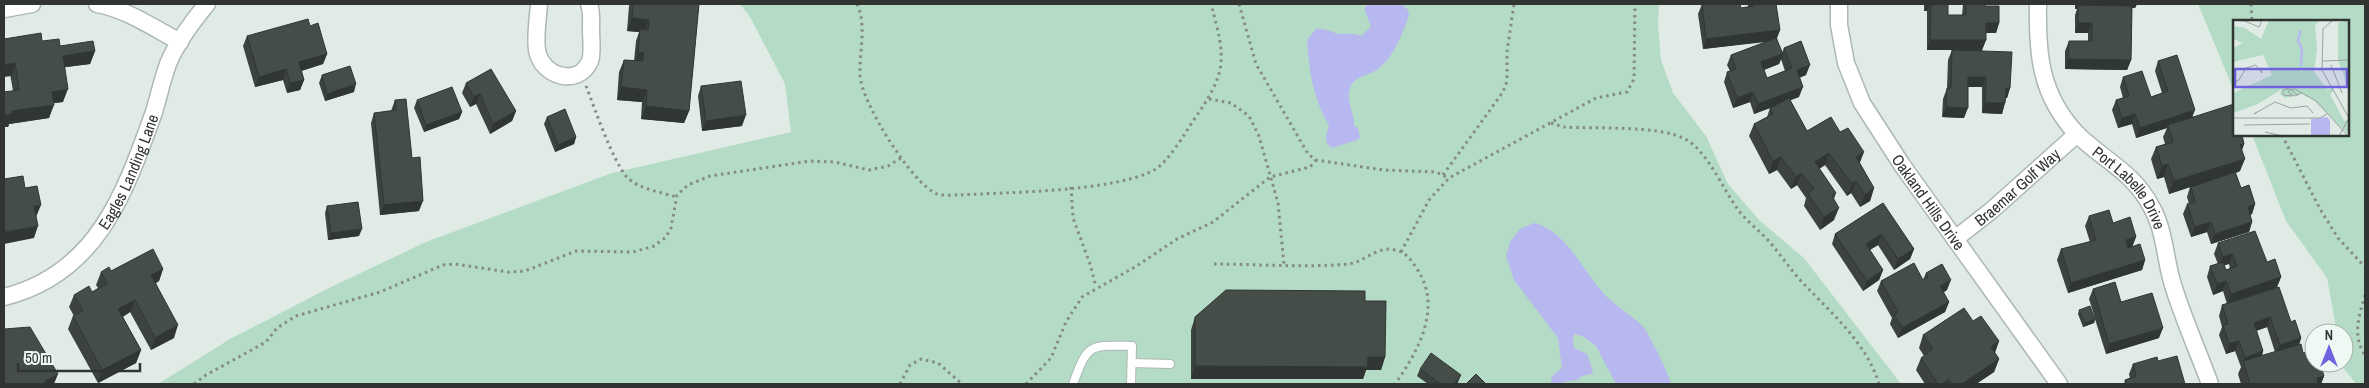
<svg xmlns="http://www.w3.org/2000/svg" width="2369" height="388" font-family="'Archivo Narrow',sans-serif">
  <rect width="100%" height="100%" fill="#e1ebe6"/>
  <g fill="#b4dbc6">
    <polygon points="740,4 1659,4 1658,25 1661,60 1673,93 1706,136 1728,184 1760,221 1804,258 1901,384 158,384 230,339 329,288 426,242 612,173 791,132 785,84 750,17"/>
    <polygon points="2198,4 2365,4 2365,384 2356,384 2341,365 2344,363 2344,333 2337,333 2327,278 2286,221 2252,135 2348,135 2348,21 2234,21 2234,91"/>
  </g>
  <g fill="#b7b8ef">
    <path d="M1369 4H1402L1408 10 1409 15C1403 33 1394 57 1378 69 1369 76 1355 75 1350 88 1345 100 1355 113 1354 126L1358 128 1360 137 1357 140 1332 148 1327 144 1326 136 1329 125C1313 99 1309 69 1307 40L1316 29C1328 28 1331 33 1340 34 1348 34 1353 33 1361 36L1371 27 1364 8Z"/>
    <path d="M1534 223C1566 230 1584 273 1605 295 1612 303 1642 323 1645 329 1655 347 1665 365 1671 384H1616L1596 346 1584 337 1575 334 1573 337 1574 348 1587 354 1593 371 1591 374 1581 376 1578 380C1569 380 1562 384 1552 384L1551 377 1562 368 1558 338 1514 280 1506 256 1510 242 1520 229Z"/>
  </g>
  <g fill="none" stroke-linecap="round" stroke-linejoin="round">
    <g stroke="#aeb8b2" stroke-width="10">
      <g id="service">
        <polyline points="1132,363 1170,364"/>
        <path d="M1073 384C1088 343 1089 345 1132 346L1131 384"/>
      </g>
    </g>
    <g stroke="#aeb8b2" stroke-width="19">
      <g id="minor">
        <path d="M97 4C126 9 154 28 180 42"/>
        <path d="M539 4C538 18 535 36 537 50 541 76 578 88 590 61 593 53 591 39 591 30 591 22 592 11 589 4"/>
        <path id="s1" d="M1839 4V25L1846 63 1862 103 1902 165 2059 384"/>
        <path id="s2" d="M2038 4C2037 54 2040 95 2077 134 2103 160 2134 172 2152 208 2165 231 2165 260 2173 285 2183 318 2198 351 2210 384"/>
        <polyline points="4,9 32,4"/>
        <path id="s3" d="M1955 239 1992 210 2077 134"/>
        <path id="s4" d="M4 297C97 274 125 193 154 112 159 96 162 80 168 64 177 42 192 22 207 4"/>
      </g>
    </g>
    <g stroke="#848a86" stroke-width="3" stroke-dasharray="2.5 4" stroke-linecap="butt">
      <path d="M857 4C867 25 859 52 860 75 861 102 912 184 937 194 944 196 953 195 960 195 1009 192 1116 192 1156 169 1169 160 1184 135 1193 121 1228 71 1226 60 1211 4"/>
      <polyline points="1239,4 1256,64 1308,154 1316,160 1383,170 1436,172 1449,178"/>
      <polyline points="2251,4 2252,21"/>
      <path d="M586 86C595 109 612 159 626 176 637 189 661 192 676 197"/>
      <polyline points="1209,99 1231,103 1249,116 1259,136 1278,203 1284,264"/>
      <path d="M1551 123 1564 127C1595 129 1659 125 1685 139 1708 151 1723 190 1739 211 1747 221 1757 229 1766 238 1779 252 1789 268 1802 282 1830 312 1867 343 1879 384"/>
      <polyline points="2282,135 2320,209 2338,238 2365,267"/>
      <polyline points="1443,175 1503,92 1507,81 1507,52 1514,4"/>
      <polyline points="1071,187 1073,218 1090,264 1096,287"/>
      <polyline points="1401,252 1429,200 1449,178 1596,98 1627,92 1634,79 1635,4"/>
      <path d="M1214 264C1258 264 1304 268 1348 264 1363 263 1378 245 1395 250 1406 252 1411 260 1417 269 1443 307 1418 352 1395 384"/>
      <path d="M2365 295C2359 316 2352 336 2365 355"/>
      <polyline points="194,384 206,375 266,342 277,328 296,316 380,292 443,265 455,264 508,272 525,271 576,251 633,252 654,246 666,237 671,228 677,195 688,185 710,176 810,161 835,162 869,170 888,166 901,158"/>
      <polyline points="900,384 910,365 921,359 938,363 962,384"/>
      <polyline points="1026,384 1051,358 1066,322 1082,297 1135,267 1177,239 1213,222 1270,177 1310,167 1316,160"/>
    </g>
    <use href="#service" stroke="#fff" stroke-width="8"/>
    <use href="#minor" stroke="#fff" stroke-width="16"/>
  </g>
  <g fill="#3b423f" fill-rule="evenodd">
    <polygon points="630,4 699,4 689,111 684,123 641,119 642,102 617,100 619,72 624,60 634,61 636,41 639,32 627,31 629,6"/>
    <path d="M1702 4 1741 8 1748 7V4H1776L1780 30 1777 38 1782 53 1784 48 1806 75 1799 78V97L1790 100 1807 131 1860 163 1874 188 1870 201 1860 207 1851 193 1847 196 1825 165 1819 169 1836 193 1834 199V220L1820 230 1804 206 1806 198 1797 185 1791 189 1777 170 1769 174 1749 136 1754 124 1767 117 1770 108 1754 114 1750 102 1733 108 1724 82 1727 72 1730 71 1727 65 1731 55 1766 42 1703 49 1698 14ZM1781 59 1785 71 1767 78 1764 70 1779 64Z"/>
    <polygon points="1924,4 1948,4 1948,15 1962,15 1963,4 1985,4 1985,6 1999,23 1996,33 1986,33 1986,40 1982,50 2010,88 2007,98 2006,98 2002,114 1982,113 1982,87 1968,87 1964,118 1942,117 1943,99 1947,88 1948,60 1952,50 1927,50 1927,11 1924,11"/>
    <polygon points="2075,4 2137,4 2135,8 2132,8 2131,60 2127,70 2065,69 2065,51 2069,41 2088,41 2088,33 2075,33 2075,15 2077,9 2075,9"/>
    <polygon points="310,26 327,54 323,64 301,71 304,80 300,90 287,93 283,80 255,87 243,46 247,36"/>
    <polygon points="4,39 60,46 95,51 90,64 65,67 63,102 53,103 49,118 9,124 8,127 4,127 4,92 13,91"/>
    <polygon points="2158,61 2193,117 2234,135 2244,144 2242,150 2240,171 2236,173 2241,188 2255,204 2252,214 2250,215 2252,222 2249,232 2211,244 2207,232 2191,237 2183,214 2187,204 2189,204 2187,197 2190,187 2169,194 2164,177 2157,179 2151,159 2156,147 2165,144 2163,137 2167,128 2136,138 2132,124 2118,128 2112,110 2116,100 2123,98 2120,87 2123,77 2151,97 2162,93 2155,71"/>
    <polygon points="322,75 354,92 325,101 319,83"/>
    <polygon points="466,83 516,111 512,121 490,134 476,104 470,107 462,93"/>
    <polygon points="701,86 742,126 702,131 698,96"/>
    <polygon points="395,100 412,158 419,211 380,215 371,123 374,113 391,111"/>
    <polygon points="417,100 462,112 459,119 424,132 414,108"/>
    <polygon points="547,117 576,137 574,144 555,152 544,124"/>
    <polygon points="1883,203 1914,249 1910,259 1894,270 1878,245 1869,250 1883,270 1879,280 1863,291 1832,244 1835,234"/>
    <polygon points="327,206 359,236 328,240 325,213"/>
    <polygon points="2089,216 2113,223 2136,237 2132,247 2145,260 2142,270 2068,293 2057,260 2061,249 2090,242 2085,226"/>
    <path d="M2218 243 2267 262 2281 277 2277 287 2291 322 2301 338 2299 345 2303 353 2324 376 2321 384H2241L2238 374 2241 367 2235 351 2226 354 2219 335 2222 327 2219 316 2222 305 2227 304 2223 291 2213 295 2207 277 2210 266 2218 264 2214 254ZM2229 264 2230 269 2226 270 2224 265ZM2267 327 2275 352 2262 356 2263 351 2256 331Z"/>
    <polygon points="163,269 159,281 156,283 174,338 151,350 130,312 123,317 141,350 136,363 98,383 68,329 73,316 74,316 69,307 74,295 92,292 98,288 96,285 101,272"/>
    <polygon points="1926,273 1947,290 1943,293 1949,302 1945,312 1898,338 1890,324 1892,318 1877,291 1881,281 1923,280"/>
    <polygon points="2093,289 2121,302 2159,338 2106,354 2095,319 2094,323 2083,327 2078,314 2079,310 2095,318 2089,299"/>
    <polygon points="1365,301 1385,357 1381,370 1366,370 1363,379 1191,379 1191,330 1195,317"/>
    <polygon points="1973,321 1999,341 1995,353 1999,359 1994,372 1976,384 1925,384 1916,370 1921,358 1924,356 1919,348 1923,335"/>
    <polygon points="2158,361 2185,384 2124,384 2125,380 2130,378 2129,374 2133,364"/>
    <polygon points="1420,369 1458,382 1457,384 1428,384 1417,376"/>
  </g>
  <g fill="#303633">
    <polygon points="1927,4 1930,4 1927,11 1924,11"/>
    <polygon points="2077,4 2137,4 2135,8 2078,9 2078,5 2077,9 2075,9"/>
    <polygon points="632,18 649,20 644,33 640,29 639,32 627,31"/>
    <polygon points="1986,23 1999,23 1996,33 1982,33"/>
    <polygon points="2078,23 2092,23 2088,33 2075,33"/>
    <polygon points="1780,30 1776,40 1703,49 1706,39"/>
    <polygon points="1930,40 1986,40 1982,50 1927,50"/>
    <polygon points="95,51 90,64 59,68 63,56"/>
    <polygon points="638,53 644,53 639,66 634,65"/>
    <polygon points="327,54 323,64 295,73 299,62"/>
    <polygon points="1783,54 1779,64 1758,72 1761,62"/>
    <polygon points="2068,59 2131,60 2127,70 2065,69"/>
    <polygon points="15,63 11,76 4,77 4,65"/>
    <polygon points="1810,65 1806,75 1793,80 1797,70"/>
    <polygon points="286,69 283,80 255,87 259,77"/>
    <polygon points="1968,77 1986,77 1982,87 1965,87"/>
    <polygon points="304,80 300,90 287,93 290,83"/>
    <polygon points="356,84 354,92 325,101 327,94"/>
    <polygon points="621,87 647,90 642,102 617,100"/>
    <polygon points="1803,87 1799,97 1754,114 1758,104"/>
    <polygon points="2006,88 2010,88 2007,98 2002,98"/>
    <polygon points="68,89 63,102 47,104 52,92"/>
    <polygon points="1753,92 1750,102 1733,108 1737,98"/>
    <polygon points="480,94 476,104 470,107 474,97"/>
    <polygon points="1985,103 2005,103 2002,114 1982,113"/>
    <polygon points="54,105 49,118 9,124 8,127 4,127 4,116 12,111"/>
    <polygon points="646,106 689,111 684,123 641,119"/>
    <polygon points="1946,107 1968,108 1964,118 1942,117"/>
    <polygon points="2195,110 2191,120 2168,125 2167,128 2136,138 2140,128"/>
    <polygon points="516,111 512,121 490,134 493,124"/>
    <polygon points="462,112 459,119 424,132 426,125"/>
    <polygon points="2135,114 2132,124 2118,128 2122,118"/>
    <polygon points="746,115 742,126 702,131 706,121"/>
    <polygon points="576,137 574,144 555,152 558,145"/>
    <polygon points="2244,144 2240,156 2240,145"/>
    <polygon points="1864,152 1859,165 1856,157"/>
    <polygon points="1829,153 1825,165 1810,175 1815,162"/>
    <polygon points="1781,157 1777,170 1769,174 1773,161"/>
    <polygon points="2245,159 2240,171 2169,194 2174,181"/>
    <polygon points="2168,164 2164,177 2157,179 2162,166"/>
    <polygon points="1801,173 1797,185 1791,189 1796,177"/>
    <polygon points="1856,181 1851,193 1847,196 1852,184"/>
    <polygon points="1874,188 1870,201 1860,207 1865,195"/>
    <polygon points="423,201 419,211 380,215 384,205"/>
    <polygon points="2255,204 2252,214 2244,217 2248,207"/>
    <polygon points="41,205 36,217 34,206"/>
    <polygon points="1839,208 1834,220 1820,230 1824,217"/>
    <polygon points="2211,222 2207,232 2191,237 2195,227"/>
    <polygon points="2252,222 2249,232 2211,244 2215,234"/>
    <polygon points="38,226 34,238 4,244 4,232"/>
    <polygon points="362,229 359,236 328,240 331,233"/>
    <polygon points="1881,234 1878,245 1862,255 1866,244"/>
    <polygon points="2136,237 2132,247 2122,250 2126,240"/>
    <polygon points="1914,249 1910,259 1894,270 1898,259"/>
    <polygon points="2232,254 2229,264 2219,267 2223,257"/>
    <polygon points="2145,260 2142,270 2068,293 2071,283"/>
    <polygon points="163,269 159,281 147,288 151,275"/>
    <polygon points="1883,270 1879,280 1863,291 1867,281"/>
    <polygon points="2281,277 2277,287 2227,304 2231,294"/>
    <polygon points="1951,280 1947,290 1936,296 1940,286"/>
    <polygon points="2226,281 2223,291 2213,295 2217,284"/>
    <polygon points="135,300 130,312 114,321 118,309"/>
    <polygon points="1949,302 1945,312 1898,338 1902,328"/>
    <polygon points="2270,317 2267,327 2250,333 2254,323"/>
    <polygon points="2095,319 2094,323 2083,327 2085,323"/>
    <polygon points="178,325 174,338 151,350 155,338"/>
    <polygon points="2163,328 2159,338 2106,354 2109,344"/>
    <polygon points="2301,338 2298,348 2276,355 2280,345"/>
    <polygon points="1999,341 1994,354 1991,347"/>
    <polygon points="2239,341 2235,351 2226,354 2229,344"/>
    <polygon points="141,350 136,363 98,383 102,370"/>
    <polygon points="2263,351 2260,361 2243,362 2245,358"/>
    <polygon points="1368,357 1385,357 1381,370 1366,370 1363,379 1191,379 1195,366"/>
    <polygon points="1999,359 1994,372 1976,384 1962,384"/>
    <polygon points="58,374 54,384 44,384 45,381"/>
    <polygon points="1461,375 1458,382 1457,384 1454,384"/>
    <polygon points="2324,376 2321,384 2314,384 2317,378"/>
    <polygon points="1949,379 1947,384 1942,384"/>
  </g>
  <g fill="#454d49" stroke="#303633">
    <polygon points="633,4 699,4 689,111 646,106 647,90 621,87 624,60 643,61 644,53 638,53 640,29 648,30 649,20 632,18"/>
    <polygon points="1702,4 1740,4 1741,8 1753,6 1752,4 1776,4 1780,30 1706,39"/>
    <polygon points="1931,4 1948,4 1948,15 1966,15 1966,4 1985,4 1985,6 1999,6 1999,23 1986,23 1986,40 1930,40"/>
    <polygon points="2078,5 2132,6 2131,60 2068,59 2069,41 2092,41 2092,23 2078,23"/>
    <polygon points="308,19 310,26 318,23 327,54 299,62 304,80 290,83 286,69 259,77 247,36"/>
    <polygon points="41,33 42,41 59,39 60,46 93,41 95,51 63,56 68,89 52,92 54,105 12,111 12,114 4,116 4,92 19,90 15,63 4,65 4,39"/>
    <polygon points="1776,38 1783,54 1761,62 1767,78 1792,68 1784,48 1801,41 1810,65 1797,70 1803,87 1758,104 1753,92 1737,98 1727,72 1736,69 1731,55"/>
    <polygon points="1952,50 2012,52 2010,88 2006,88 2005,103 1985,103 1986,77 1968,77 1968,108 1946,107 1947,88 1951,88"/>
    <polygon points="2177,55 2195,110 2140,128 2135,114 2122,118 2116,100 2129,96 2123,77 2142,71 2151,97 2168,91 2158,61"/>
    <polygon points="350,66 356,84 327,94 322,75"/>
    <polygon points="491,69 516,111 493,124 480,94 474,97 466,83"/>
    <polygon points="741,81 746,115 706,121 701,86"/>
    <polygon points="452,87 462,112 426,125 417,100"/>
    <polygon points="1789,98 1807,131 1831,117 1840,132 1848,128 1864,152 1856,157 1874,188 1865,195 1856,181 1852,184 1829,153 1815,162 1836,193 1832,196 1839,208 1824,217 1808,194 1814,189 1801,173 1796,177 1781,157 1773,161 1754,124 1773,114 1770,108"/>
    <polygon points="406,99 412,158 420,157 423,201 384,205 374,113 396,110 395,100"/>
    <polygon points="2234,104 2234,135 2242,135 2244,144 2240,145 2245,159 2174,181 2168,164 2162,166 2156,147 2173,142 2168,125"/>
    <polygon points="565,109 576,137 558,145 547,117"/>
    <polygon points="2235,172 2241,188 2249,185 2255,204 2248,207 2252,222 2215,234 2211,222 2195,227 2187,204 2195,202 2191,187"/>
    <polygon points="23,176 25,188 37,186 41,205 34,206 38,226 4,232 4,179"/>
    <polygon points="358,202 362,229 331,233 327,206"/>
    <polygon points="1883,203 1914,249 1898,259 1881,234 1866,244 1883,270 1867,281 1835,234"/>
    <polygon points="2109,210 2113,223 2130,217 2136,237 2126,240 2128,248 2140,244 2145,260 2071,283 2061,249 2096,240 2089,216"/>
    <polygon points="2255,231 2267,262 2275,259 2281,277 2231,294 2226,281 2217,284 2210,266 2223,262 2226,270 2237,266 2232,254 2223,257 2218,243"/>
    <polygon points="153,249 163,269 151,275 178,325 155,338 135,300 118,309 141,350 102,370 73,316 83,311 74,295 89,286 92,292 107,284 101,272 109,267 111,271"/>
    <polygon points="1914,263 1923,280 1928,277 1926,273 1942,264 1951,280 1940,286 1949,302 1902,328 1894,314 1898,312 1881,281"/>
    <polygon points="2115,282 2121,302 2152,293 2163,328 2109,344 2093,289"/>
    <polygon points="2279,287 2291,322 2295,320 2301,338 2280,345 2270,317 2254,323 2263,351 2245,358 2239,341 2229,344 2223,325 2228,324 2222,305"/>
    <polygon points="1226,290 1365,291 1365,301 1386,301 1385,357 1368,357 1367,367 1195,366 1195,317"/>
    <polygon points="2090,306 2095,319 2085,323 2079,310"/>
    <polygon points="1964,308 1973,321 1981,316 1999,341 1991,347 1999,359 1962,384 1952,384 1949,379 1942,384 1938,384 1921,358 1933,349 1923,335"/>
    <polygon points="30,327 58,374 45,381 45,384 4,384 4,329"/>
    <polygon points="2301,344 2303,353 2314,350 2314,363 2320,363 2324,376 2317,378 2318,384 2250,384 2243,361"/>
    <polygon points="1431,353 1461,375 1454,384 1441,384 1420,369"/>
    <polygon points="2177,356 2185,384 2127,384 2125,380 2136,376 2133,364 2157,357 2158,361"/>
    <polygon points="1476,374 1486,384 1466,384"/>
  </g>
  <g text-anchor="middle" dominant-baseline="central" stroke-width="5" stroke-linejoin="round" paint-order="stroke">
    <g font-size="16" fill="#313532" stroke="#eff9f3">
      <text stroke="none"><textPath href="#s4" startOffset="185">Eagles Landing Lane</textPath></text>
      <text stroke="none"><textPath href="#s3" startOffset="81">Braemar Golf Way</textPath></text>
      <text stroke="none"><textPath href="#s2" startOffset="216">Port Labelle Drive</textPath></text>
      <text stroke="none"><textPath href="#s1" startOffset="222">Oakland Hills Drive</textPath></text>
    </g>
  </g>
  <g transform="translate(2233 20)">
    <rect width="116" height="116" fill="#e1ebe6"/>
    <path d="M36 0H88L82 5 84 29 81 52 95 70 98 67 101 71 97 74 111 101 116 100V115L81 80 69 74 52 78 47 74 49 69 25 84 0 93V73L39 55 30 35 0 42V28L10 23 0 19V6L12 8 28 19ZM116 0 115 40 116 70 105 40V3Z" fill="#b4dbc6"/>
    <path d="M94 97 97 100V116H78V99Z" fill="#b7b8ef"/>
    <path fill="none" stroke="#b7b8ef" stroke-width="2.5" d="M68 10 65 20 69 30 68 46"/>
    <path fill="none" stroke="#9ba29e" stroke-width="1" d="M9 0 26 7 29 0M100 0 90 9 89 50 116 98 106 116M90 41 117 40M98 45 109 73M0 63 6 60 13 48 23 45 29 53 28 48M55 68 49 71 51 75 59 76M56 70 62 69 83 81 115 116M65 75 53 66 57 74 62 76 64 75H65L68 73M24 92 21 94 42 82 58 88 74 86 80 93M0 98H87L94 94M11 105 77 104M32 112 50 116"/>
    <path fill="#6f64de" fill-opacity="0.15" stroke="#6f64de" stroke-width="2.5" d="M2 49H114V67H2Z"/>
    <rect width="116" height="116" fill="none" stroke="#313532" stroke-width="2.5"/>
  </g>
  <rect width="2369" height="388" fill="none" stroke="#313532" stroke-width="10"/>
  <g transform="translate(2329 348)"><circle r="24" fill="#eff9f3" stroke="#a3aba6"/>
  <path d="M0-4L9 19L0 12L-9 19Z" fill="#6f64de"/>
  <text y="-8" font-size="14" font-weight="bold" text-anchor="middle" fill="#313532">N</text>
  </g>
  <path d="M18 363v8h122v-8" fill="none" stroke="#313532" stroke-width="2.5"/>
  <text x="25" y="363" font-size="15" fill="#313532" stroke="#eff9f3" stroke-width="4" paint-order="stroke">50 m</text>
</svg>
